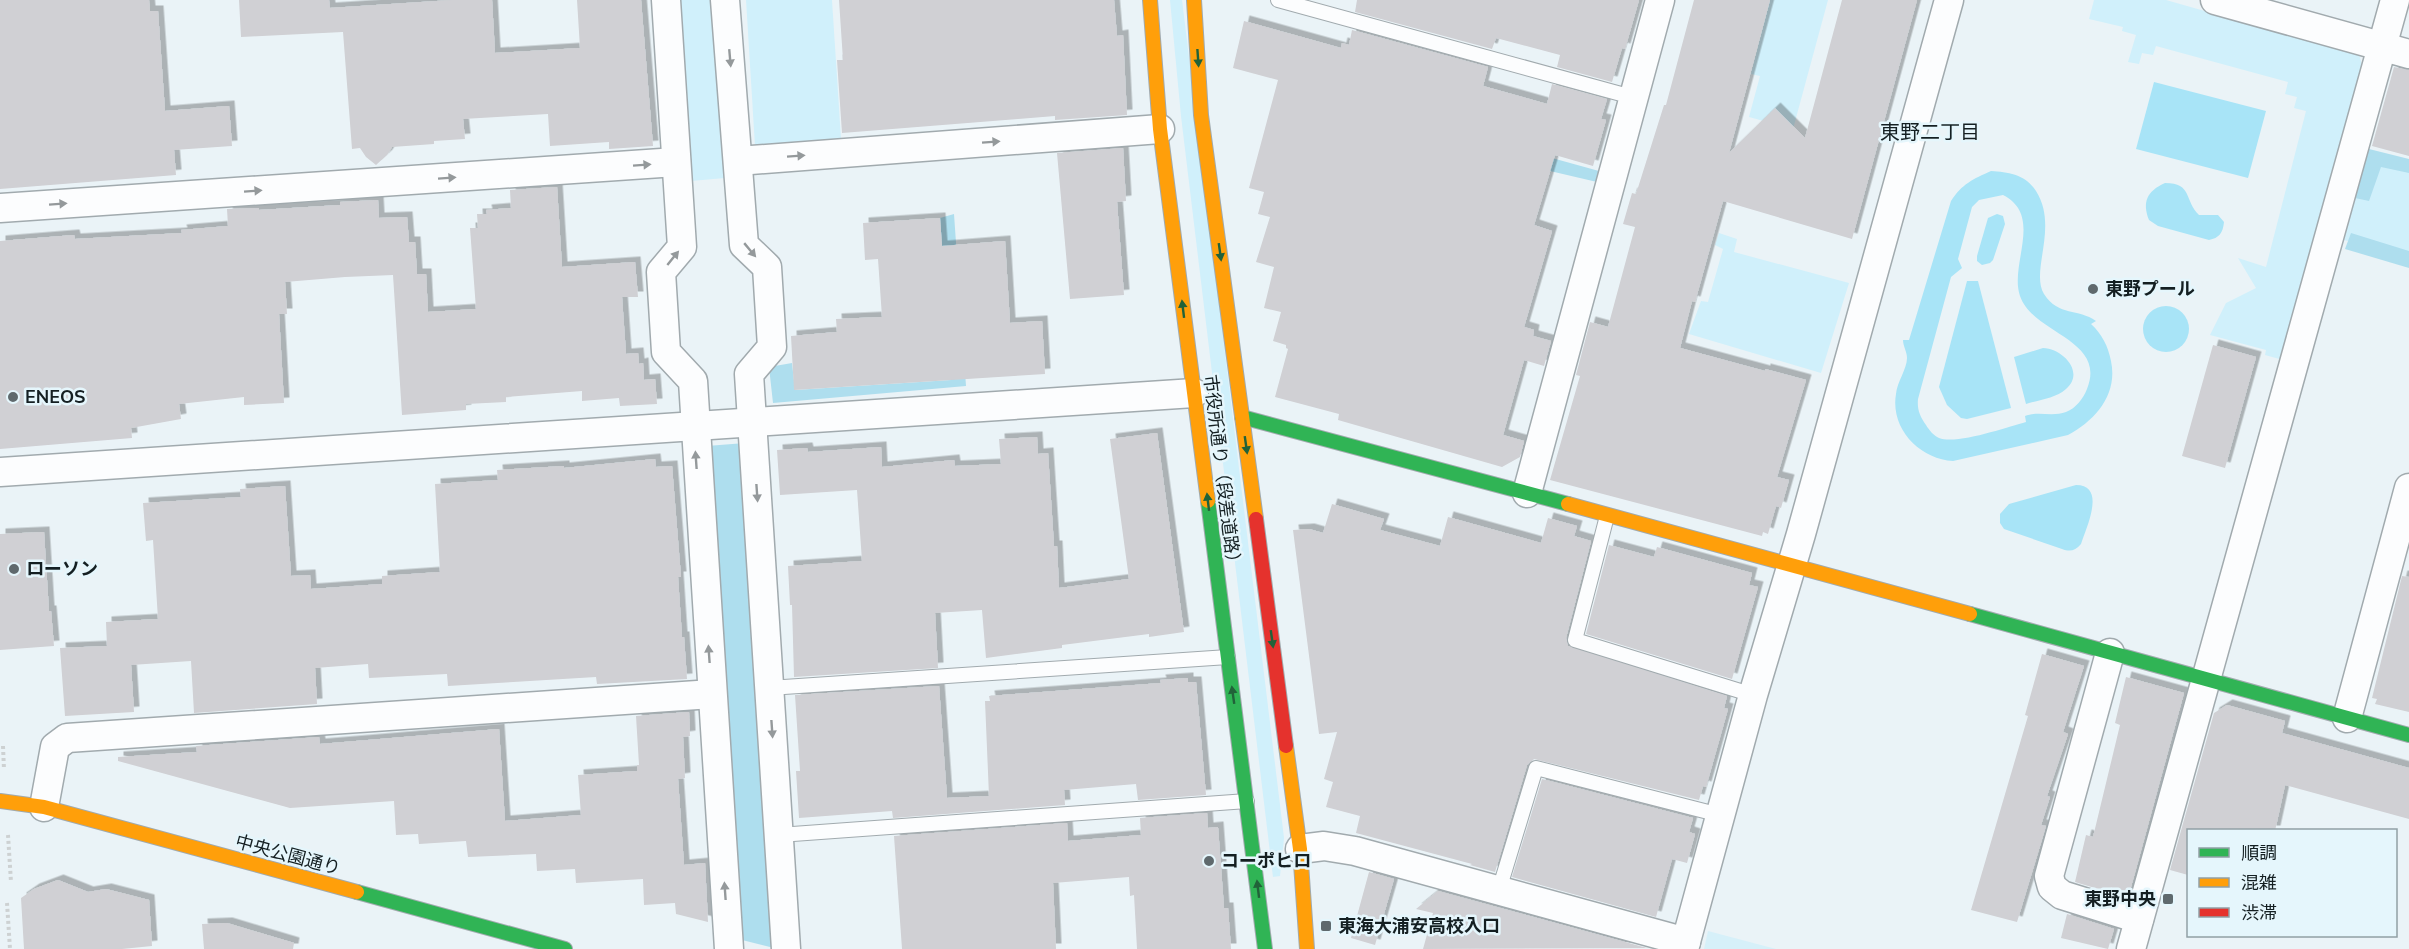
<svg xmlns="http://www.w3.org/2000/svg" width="2409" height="949" font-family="'Nunito Sans','Noto Sans JP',sans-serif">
  <defs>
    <filter id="shadow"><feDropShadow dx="5.5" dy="-5.5" stdDeviation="0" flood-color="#0004"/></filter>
  </defs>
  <rect width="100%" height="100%" fill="#eaf3f7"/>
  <polygon fill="#d6f0f9" points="1708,931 1776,949 1704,949"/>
  <g fill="#d0f0fb">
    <polygon points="678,0 714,0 725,178 691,181"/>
    <polygon points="746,0 832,0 841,139 755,146"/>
    <polygon points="1170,0 1182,0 1284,838 1280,876 1273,877 1181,116"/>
    <polygon points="1770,0 1828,0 1793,129 1749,117 1760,76 1751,74"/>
    <polygon points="2094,0 2166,0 2359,55 2363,68 2283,360 2265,355 2266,350 2210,335 2226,303 2256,288 2238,258 2266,267 2306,111 2294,108 2297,97 2285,94 2288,82 2156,46 2153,55 2142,53 2139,64 2128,62 2136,35 2122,31 2123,27 2089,19"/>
    <polygon points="2366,158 2409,170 2409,258 2344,240"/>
    <polygon points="1719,233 1737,239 1734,252 1849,283 1821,373 1689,334 1701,301 1708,302 1723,249 1715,245"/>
  </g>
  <g fill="#aedeee">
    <polygon points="1376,109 1599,171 1597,182 1550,171"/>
    <polygon points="2369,149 2409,159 2409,173 2381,167 2369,201 2355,198"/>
    <polygon points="954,214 966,386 773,403 769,367 792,363 795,390 951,380 940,218"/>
    <polygon points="2351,233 2409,251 2409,268 2345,249"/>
    <polygon points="745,443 778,949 738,939 707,446"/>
  </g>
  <g fill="#a8e4f7" fill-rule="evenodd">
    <polygon points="2154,82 2266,111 2248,178 2136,149"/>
    <path d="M1991 171C2009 172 2026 175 2036 191 2059 227 2030 271 2044 294 2059 317 2078 308 2096 321L2091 324C2102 334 2108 346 2111 361 2118 394 2096 420 2068 435L1953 461C1920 459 1890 429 1896 394 1897 382 1907 369 1907 358 1907 352 1903 346 1903 340H1909L1951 201C1962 184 1973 179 1991 171ZM2003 195C2044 216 2009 264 2020 296 2033 334 2107 339 2087 389 2083 399 2076 408 2066 412 2053 417 2037 411 2025 416L2026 422C2007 427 1957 445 1939 438 1934 436 1929 430 1926 425 1920 416 1917 410 1918 399L1951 277 1962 268 1958 259 1972 207 1979 200Z"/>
    <path d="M2165 183C2193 183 2184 201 2199 215H2218L2224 222C2223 233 2219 238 2209 240L2158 226 2149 220C2142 202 2147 191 2165 183Z"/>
    <polygon points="1997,214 2003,216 2005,224 1993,260 1990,263 1982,265 1977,261 1977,256 1988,218"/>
    <polygon points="1967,281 1978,281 2011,408 1967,419 1961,418 1947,405 1939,387"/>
    <circle cx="2166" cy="329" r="23"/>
    <path d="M2043 348C2064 349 2085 373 2066 389 2056 398 2039 400 2026 404L2014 357Z"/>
    <path d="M2076 485C2107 485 2086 528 2081 544 2075 551 2070 552 2062 549L2004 529 2000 523V514L2009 504Z"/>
  </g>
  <g fill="#d0d0d4" filter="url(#shadow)">
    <polygon points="0,0 149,0 150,11 158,11 165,111 229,106 232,146 174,150 176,175 0,189"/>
    <polygon points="239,0 329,0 330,8 452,0 492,0 495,53 580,48 577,0 641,0 653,146 609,149 609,142 550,146 548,114 463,119 465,139 434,141 434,144 392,147 387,155 376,165 366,157 360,148 352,149 343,32 241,37"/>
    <polygon points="839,0 1114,0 1117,36 1123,35 1127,115 1055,120 1055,116 842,133 837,60 843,60"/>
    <polygon points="1357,0 1639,0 1625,49 1622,48 1612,82 1557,67 1560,55 1496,38 1492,49 1355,12"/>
    <polygon points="1694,0 1770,0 1729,153 1775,108 1805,138 1842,0 1917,0 1852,239 1723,201 1695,302 1692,301 1680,348 1765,371 1765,369 1806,380 1777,477 1789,480 1781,508 1776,506 1768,534 1763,532 1762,536 1550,480 1580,376 1576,375 1590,322 1608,327 1635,227 1623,224 1632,193 1636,194 1664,105 1666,105"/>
    <polygon points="1244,21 1341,48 1342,43 1349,45 1352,30 1488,67 1483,86 1547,104 1552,84 1607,99 1601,119 1606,120 1593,166 1555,155 1534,225 1552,231 1524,327 1534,330 1533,336 1551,341 1544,366 1524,360 1503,435 1524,441 1520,457 1502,467 1338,420 1339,414 1275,397 1288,349 1286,348 1286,345 1273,341 1281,312 1264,308 1274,267 1256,262 1270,217 1258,214 1264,192 1249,188 1278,80 1233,68"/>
    <polygon points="2394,67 2409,70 2409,156 2372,146"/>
    <polygon points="1123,148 1126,201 1117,202 1124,295 1070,299 1057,153"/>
    <polygon points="557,187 562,267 635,262 638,297 622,297 626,354 638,353 639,364 643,363 644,380 655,379 657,404 620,406 619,398 582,401 582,391 506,397 506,402 466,404 466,410 402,415 393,275 345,277 285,282 287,314 279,314 284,403 244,405 244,397 179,404 181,419 131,428 132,438 0,449 0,241 74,235 75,239 182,233 181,230 228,226 227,209 259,208 259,210 340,205 340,202 378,200 379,218 407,217 409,242 415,242 417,274 426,274 428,312 476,309 470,228 478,228 477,214 487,214 486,210 511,208 510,190"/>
    <polygon points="940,218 942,246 1005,241 1010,323 1042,321 1045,374 794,390 791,336 837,332 836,319 882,317 878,259 865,260 863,223"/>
    <polygon points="2213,345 2256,357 2225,468 2182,456"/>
    <polygon points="1157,433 1184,632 1149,637 1149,634 1062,645 1062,648 986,658 982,610 935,613 938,668 794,677 792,605 790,605 788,566 862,561 857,490 780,495 777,450 807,448 808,452 881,447 882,467 954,460 955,466 1001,464 999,439 1037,437 1038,454 1048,453 1054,546 1057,546 1059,588 1129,579 1110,439"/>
    <polygon points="655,459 656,467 672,466 681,577 678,577 682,637 684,637 687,679 597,684 596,677 448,686 447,674 369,678 368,664 315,668 317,704 194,713 191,661 131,665 134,712 65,716 60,648 107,646 106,622 158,619 153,540 146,541 143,503 241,497 240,489 285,486 291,576 310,575 311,589 382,584 382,576 440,572 435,484 498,480 497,470 564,466 564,468"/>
    <polygon points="1332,504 1384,519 1380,530 1440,546 1448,517 1541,543 1548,518 1577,526 1574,536 1591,541 1566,638 1568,646 1727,696 1724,708 1728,709 1706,787 1703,786 1699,800 1534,759 1527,765 1495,872 1470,865 1472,864 1356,833 1360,816 1326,807 1333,782 1324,779 1337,732 1319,734 1293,530 1309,529 1323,533"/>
    <polygon points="44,532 49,611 51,611 54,646 0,650 0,534"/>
    <polygon points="1609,545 1654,557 1657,547 1752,573 1749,585 1758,587 1732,679 1586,634"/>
    <polygon points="2402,576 2409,577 2409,712 2375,704 2377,699 2372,698"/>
    <polygon points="2042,654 2084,666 2063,732 2068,734 2047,796 2050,797 2041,825 2046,826 2017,922 1971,910 2028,716 2025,715"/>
    <polygon points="2126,677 2184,693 2128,898 2075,882 2086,835 2093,837 2120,725 2115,723"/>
    <polygon points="1188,678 1188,682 1196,682 1206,795 1138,800 1136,784 1064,790 1065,805 893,818 892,811 799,818 796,771 800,771 795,695 939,686 947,798 989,796 985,701 990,701 989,696 1161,683 1160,680"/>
    <polygon points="2227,705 2285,721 2282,733 2409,768 2409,819 2285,785 2275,831 2188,831 2188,875 2170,870 2214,713"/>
    <polygon points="689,712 690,736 683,737 685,778 678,779 684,865 705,863 708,922 676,914 675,903 644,905 643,879 576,883 575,869 537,871 536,854 468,857 466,841 419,844 418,834 396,835 394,801 290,808 118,761 118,757 197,752 196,746 319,737 320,744 499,729 505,821 581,815 578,775 637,771 637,765 639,765 636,716"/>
    <polygon points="1542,779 1693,818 1689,832 1695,834 1687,863 1672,859 1656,917 1512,877"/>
    <polygon points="1207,813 1208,828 1218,827 1224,908 1228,908 1231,949 1137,949 1134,895 1130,896 1129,877 1053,883 1056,949 902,949 894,836 1067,823 1068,841 1141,835 1140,818"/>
    <polygon points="1369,872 1394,879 1375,945 1351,938"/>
    <polygon points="58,880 88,892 106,889 149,900 152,946 122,949 24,949 21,898 34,889"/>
    <polygon points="1438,891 1647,948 1423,949 1433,913 1416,909"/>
    <polygon points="2067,914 2114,929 2108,949 2061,938"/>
    <polygon points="227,923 294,943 293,949 204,949 202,924"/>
  </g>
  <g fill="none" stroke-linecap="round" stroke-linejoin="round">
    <g stroke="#a1aaae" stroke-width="16">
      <g id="lane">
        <polyline points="1278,0 1632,97"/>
        <polyline points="1607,516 1575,640 1753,695"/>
        <polyline points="769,688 1228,657"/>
        <polyline points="779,835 1247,801"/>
        <polyline points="1499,890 1536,768 1720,815"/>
      </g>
    </g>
    <g stroke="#a1aaae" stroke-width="31">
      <g id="street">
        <polyline points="666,0 682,247 661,272 666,352 693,381 729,949"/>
        <polyline points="725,0 744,245 767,267 772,347 749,374 786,949"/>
        <polyline points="2215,0 2409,54"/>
        <polyline points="738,161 1160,129"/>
        <polyline points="0,208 676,162"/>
        <polyline points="0,472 1194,393"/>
        <polyline points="1527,493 1660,0"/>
        <polyline points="2110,653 2049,876 2052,887 2062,895 2139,919"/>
        <polyline points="2347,718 2409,488"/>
        <polyline points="44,807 55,747 67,738 712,694"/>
        <polyline points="1300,849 1324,846 1355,851 1686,942"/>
        <polyline points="1684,949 1753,695 1801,534 1949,0"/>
        <polyline points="2131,949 2395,0"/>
      </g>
    </g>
    <g stroke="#a1aaae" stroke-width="16">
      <g id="fast">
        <polyline points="1242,417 1568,504"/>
        <polyline points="1208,501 1265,949"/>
        <polyline points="1970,614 2409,735"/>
        <polyline points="357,892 565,949"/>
      </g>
    </g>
    <g stroke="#a1aaae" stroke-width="16">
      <g id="slow">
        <polyline points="1150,0 1160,129 1208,501"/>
        <polyline points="1194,0 1201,115 1256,519"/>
        <polyline points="1568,504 1970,614"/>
        <polyline points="1286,746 1300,849 1307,949"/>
        <polyline points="0,801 44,807 357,892"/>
      </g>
    </g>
    <g stroke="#a1aaae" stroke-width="16">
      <polyline id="jam" points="1256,519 1286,746"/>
    </g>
    <g stroke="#cdd1d2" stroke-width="4" stroke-dasharray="3 3" stroke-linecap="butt">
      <polyline points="3,746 4,770"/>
      <polyline points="8,835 11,882"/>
      <polyline points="7,903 10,949"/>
    </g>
    <use href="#lane" stroke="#fcfdfe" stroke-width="14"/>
    <use href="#street" stroke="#fcfdfe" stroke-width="28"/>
    <use href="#fast" stroke="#30b455" stroke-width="14"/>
    <use href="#slow" stroke="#ff9f0a" stroke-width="14"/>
    <use href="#jam" stroke="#e5322d" stroke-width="14"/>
  </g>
  <defs><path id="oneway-solid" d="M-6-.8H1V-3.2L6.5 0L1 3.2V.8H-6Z" transform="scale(1.5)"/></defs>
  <g fill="#94999b">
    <use href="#oneway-solid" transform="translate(730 58) rotate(85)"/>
    <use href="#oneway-solid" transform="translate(991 142) rotate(-4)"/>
    <use href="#oneway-solid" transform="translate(796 156) rotate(-4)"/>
    <use href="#oneway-solid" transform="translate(642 165) rotate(-4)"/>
    <use href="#oneway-solid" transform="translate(447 178) rotate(-4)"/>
    <use href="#oneway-solid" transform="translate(253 191) rotate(-4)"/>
    <use href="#oneway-solid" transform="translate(58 204) rotate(-4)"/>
    <use href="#oneway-solid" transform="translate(750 250) rotate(50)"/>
    <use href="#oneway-solid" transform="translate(673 258) rotate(-51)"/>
    <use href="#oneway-solid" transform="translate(696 460) rotate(-94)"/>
    <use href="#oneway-solid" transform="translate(757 493) rotate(86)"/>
    <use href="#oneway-solid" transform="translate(709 654) rotate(-94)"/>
    <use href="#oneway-solid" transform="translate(772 729) rotate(86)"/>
    <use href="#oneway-solid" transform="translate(725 891) rotate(-94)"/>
  </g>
  <g fill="#216239">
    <use href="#oneway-solid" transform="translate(1198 58) rotate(86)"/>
    <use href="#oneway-solid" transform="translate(1220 252) rotate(82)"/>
    <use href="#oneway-solid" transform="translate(1183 309) rotate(-97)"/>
    <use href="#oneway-solid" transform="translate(1246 445) rotate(82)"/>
    <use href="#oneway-solid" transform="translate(1208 502) rotate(-97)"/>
    <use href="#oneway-solid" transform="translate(1272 639) rotate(82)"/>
    <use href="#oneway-solid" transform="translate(1233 695) rotate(-98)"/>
    <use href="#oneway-solid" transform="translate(1258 889) rotate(-97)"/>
  </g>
  <g fill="#5f696d" stroke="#e5f6fc" stroke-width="2">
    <circle cx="2093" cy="289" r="6"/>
    <circle cx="13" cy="397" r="6"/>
    <circle cx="14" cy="569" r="6"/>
    <circle cx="1209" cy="861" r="6"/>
    <rect x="2162" y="893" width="12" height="12" rx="3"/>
    <rect x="1320" y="920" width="12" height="12" rx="3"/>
  </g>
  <g text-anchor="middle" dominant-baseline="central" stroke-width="5" stroke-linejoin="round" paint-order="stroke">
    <g font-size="18" font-weight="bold" fill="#141f22" stroke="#e5f6fc" text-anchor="start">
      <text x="2105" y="289">東野プール</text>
      <text x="25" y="397">ENEOS</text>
      <text x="26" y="569">ローソン</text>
      <text x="1221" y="861">コーポヒロ</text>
      <text x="2156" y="899" text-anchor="end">東野中央</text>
      <text x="1338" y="926">東海大浦安高校入口</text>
    </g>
    <g font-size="18" fill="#141f22" stroke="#e5f6fc">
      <text transform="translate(1222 473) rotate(83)">市役所通り（段差道路）</text>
      <text transform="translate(288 855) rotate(15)">中央公園通り</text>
    </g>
    <g font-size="20" fill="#141f22" stroke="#e5f6fc">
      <text x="1930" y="132">東野二丁目</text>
    </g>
  </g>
  <rect x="2187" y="829" width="210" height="108" fill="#e5f6fc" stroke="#91a0a5" stroke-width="1.5"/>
  <rect x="2199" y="848" width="30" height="9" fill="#30b455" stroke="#91a0a5" stroke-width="1.5"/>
  <text x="2241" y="859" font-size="18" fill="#141f22">順調</text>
  <rect x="2199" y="878" width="30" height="9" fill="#ff9f0a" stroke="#91a0a5" stroke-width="1.5"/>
  <text x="2241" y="889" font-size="18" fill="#141f22">混雑</text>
  <rect x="2199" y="908" width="30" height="9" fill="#e5322d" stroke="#91a0a5" stroke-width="1.5"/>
  <text x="2241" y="919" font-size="18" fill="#141f22">渋滞</text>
</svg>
